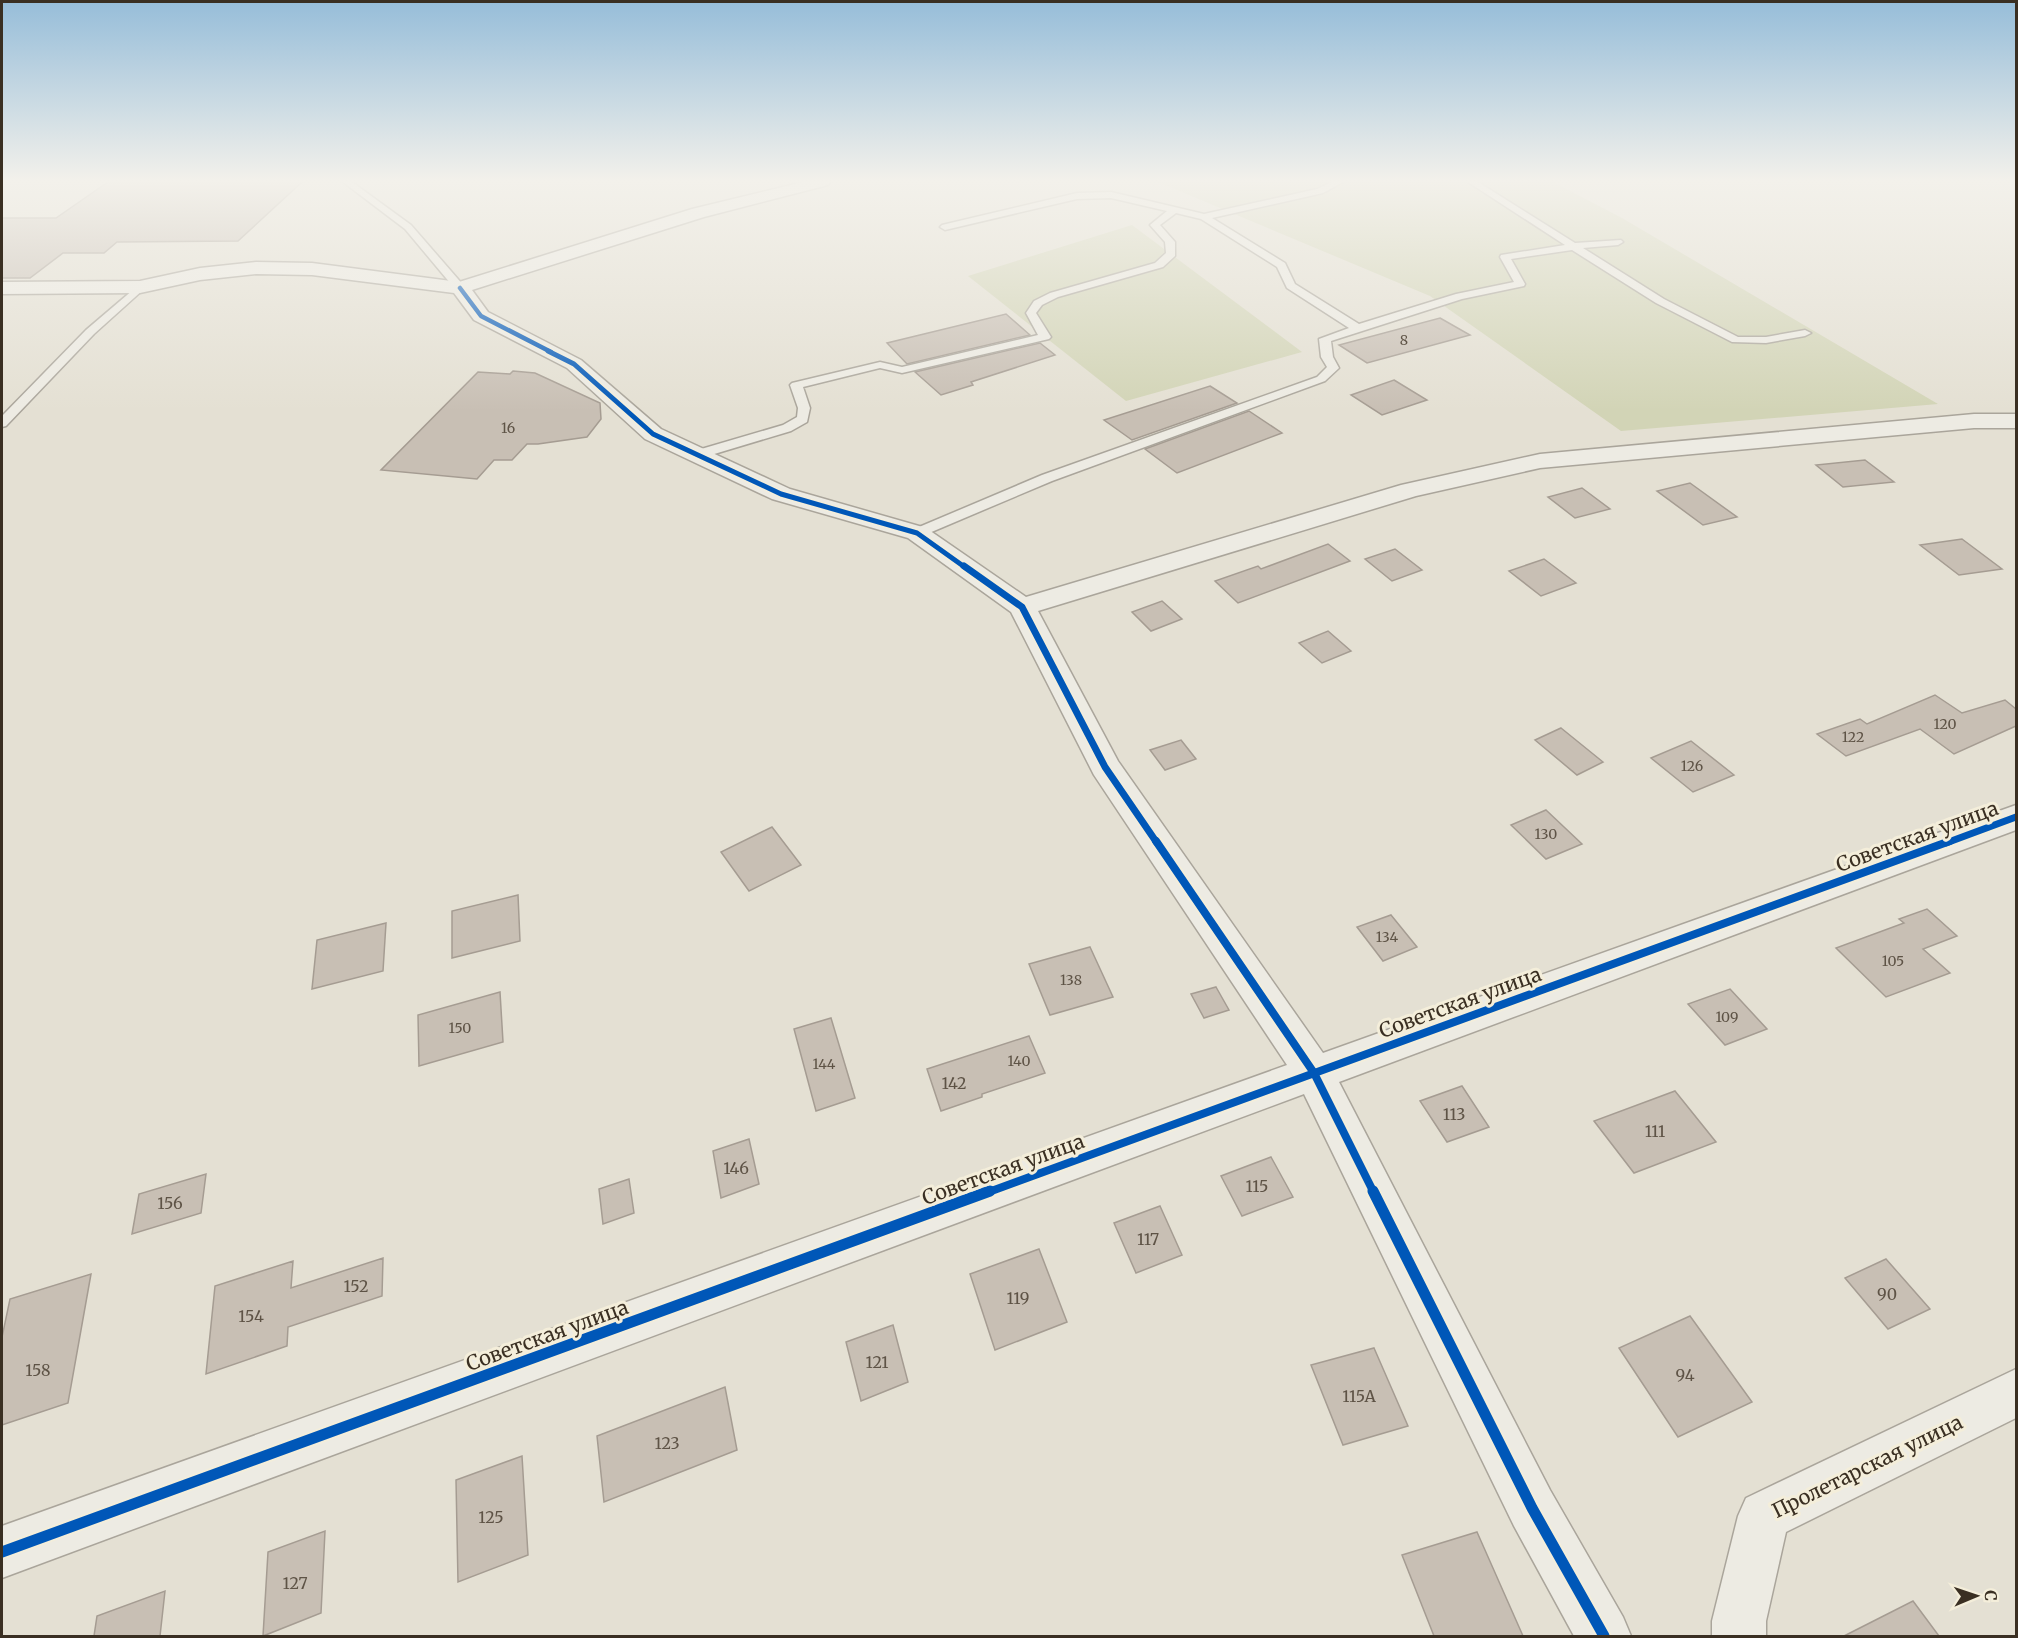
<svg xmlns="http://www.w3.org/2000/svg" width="2018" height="1638" font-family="Merriweather,serif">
  <rect width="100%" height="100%" fill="#e4e0d3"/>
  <g fill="#d2d4b6">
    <polygon points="1158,182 1553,182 1622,218 1938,404 1621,431 1430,296"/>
    <polygon points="1132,225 1302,352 1126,401 968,276"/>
  </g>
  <g fill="#c8bfb4" stroke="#a59c92" stroke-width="1.5">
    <polygon points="108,182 302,182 238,241 117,242 104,253 63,253 30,278 2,278 2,218 56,218"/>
    <polygon points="1006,314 1030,335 907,364 887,343"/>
    <polygon points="1440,318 1470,335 1367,363 1339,345"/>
    <polygon points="1040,343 1055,355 971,382 973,385 941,395 915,372"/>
    <polygon points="513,371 535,373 600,403 601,419 587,437 538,444 527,444 512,460 494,460 477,479 381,470 478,372 510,374"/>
    <polygon points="1394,380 1427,400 1382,415 1351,395"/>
    <polygon points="1210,386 1237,403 1132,440 1104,420"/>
    <polygon points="1249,411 1282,433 1177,473 1145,449"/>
    <polygon points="1865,460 1894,482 1843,487 1816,465"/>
    <polygon points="1690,483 1737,517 1703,525 1657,491"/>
    <polygon points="1582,488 1610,509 1575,518 1548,497"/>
    <polygon points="1962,539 2002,569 1959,575 1920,545"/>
    <polygon points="1328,544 1350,561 1238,603 1215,581 1258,566 1261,569"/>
    <polygon points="1395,549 1422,570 1392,581 1365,559"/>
    <polygon points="1544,559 1576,583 1541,596 1509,571"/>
    <polygon points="1162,601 1182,619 1151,631 1132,612"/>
    <polygon points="1328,631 1351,651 1322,663 1299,643"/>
    <polygon points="1935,695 1962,713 2005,700 2016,709 2016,726 1954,754 1920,729 1846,756 1817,734 1860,719 1867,724"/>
    <polygon points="1561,728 1603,762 1577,775 1535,740"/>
    <polygon points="1181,740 1196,759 1165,770 1150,750"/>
    <polygon points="1691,741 1734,775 1693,792 1651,758"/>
    <polygon points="1546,810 1582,844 1546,859 1511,825"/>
    <polygon points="772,827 801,865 749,891 721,852"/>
    <polygon points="518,895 520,941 452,958 452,911"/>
    <polygon points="1927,909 1957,936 1923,949 1950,973 1886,997 1836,948 1904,923 1899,919"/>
    <polygon points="1391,915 1417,947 1383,961 1357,927"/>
    <polygon points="386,923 383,971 312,989 317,940"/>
    <polygon points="1090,947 1113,997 1050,1015 1029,964"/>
    <polygon points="1216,987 1229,1010 1204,1018 1191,994"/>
    <polygon points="1730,989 1767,1029 1725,1045 1688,1004"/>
    <polygon points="500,992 503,1042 419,1066 418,1015"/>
    <polygon points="831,1018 855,1098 816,1111 794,1029"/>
    <polygon points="1029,1036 1045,1073 982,1094 982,1097 941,1111 927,1069"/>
    <polygon points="1462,1086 1489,1127 1447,1142 1420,1101"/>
    <polygon points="1675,1091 1716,1142 1634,1173 1594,1121"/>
    <polygon points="749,1139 759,1184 721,1198 713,1151"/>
    <polygon points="1271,1157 1293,1197 1242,1216 1221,1176"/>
    <polygon points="206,1174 201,1213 132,1234 139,1194"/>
    <polygon points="629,1179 634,1213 603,1224 599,1189"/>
    <polygon points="1160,1206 1182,1255 1136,1273 1114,1223"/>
    <polygon points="1039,1249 1067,1322 995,1350 970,1274"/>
    <polygon points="383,1258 382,1296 288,1327 287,1346 206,1374 215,1286 293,1261 291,1288"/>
    <polygon points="1886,1259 1930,1309 1888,1329 1845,1278"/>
    <polygon points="91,1274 68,1403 2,1425 2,1337 10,1299"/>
    <polygon points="1690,1316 1752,1402 1678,1437 1619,1348"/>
    <polygon points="893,1325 908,1382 861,1401 846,1342"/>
    <polygon points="1374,1348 1408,1426 1343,1445 1311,1365"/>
    <polygon points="725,1387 737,1450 604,1502 597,1436"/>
    <polygon points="522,1456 528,1555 458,1582 456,1480"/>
    <polygon points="325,1531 321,1613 263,1636 268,1552"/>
    <polygon points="1477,1532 1523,1636 1434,1636 1402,1555"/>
    <polygon points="165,1591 160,1636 94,1636 97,1616"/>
    <polygon points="1913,1601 1939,1636 1844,1636"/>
  </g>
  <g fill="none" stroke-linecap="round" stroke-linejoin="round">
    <g stroke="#aaa59b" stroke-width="3">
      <g id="lane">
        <polygon points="343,182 352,182 411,225 464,286 464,290 456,290 405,229"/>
        <polygon points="1332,182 1343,182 1323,193 1212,218 1285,263 1295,284 1359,324 1456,294 1514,282 1500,257 1501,255 1565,245 1468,182 1478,182 1575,243 1621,240 1623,242 1618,245 1583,248 1664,299 1738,337 1766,337 1805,330 1811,333 1805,336 1766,343 1732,342 1656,303 1572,250 1511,259 1525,284 1524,286 1462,299 1331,341 1333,357 1339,368 1325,381 1052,481 922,536 912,536 910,533 912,530 1042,475 1317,377 1327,367 1321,357 1319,339 1349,328 1287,288 1277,267 1201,219 1176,213 1160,225 1175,242 1175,256 1163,267 1058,297 1042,305 1036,313 1051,337 1049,339 902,373 880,368 803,387 810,408 807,422 791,431 701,458 696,459 690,455 691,452 783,425 797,417 798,408 790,385 792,383 880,362 902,367 1038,335 1026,313 1034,301 1050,293 1155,263 1166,253 1165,242 1150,225 1167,211 1111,198 1077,199 945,230 940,227 942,225 1077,193 1111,192 1204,214 1317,189"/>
        <polygon points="140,284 144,285 144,289 94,334 6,426 2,427 2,416 86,330"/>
      </g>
    </g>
    <g stroke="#aaa59b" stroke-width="3">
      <g id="street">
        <polygon points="803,182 830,182 828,185 704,217 472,290 488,312 581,360 661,429 790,489 926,528 1026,597 1401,485 1540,454 1974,414 2016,414 2016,428 1974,428 1540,468 1416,496 1038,611 1118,761 1323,1053 2016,805 2016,830 1339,1082 1550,1490 1623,1617 1631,1636 1574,1636 1514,1526 1304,1094 2,1578 2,1526 1287,1065 1094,775 1011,612 908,538 772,499 645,439 567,368 474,320 454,293 312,275 256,274 200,280 140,293 2,294 2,282 140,281 200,268 256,262 312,263 459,282 692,209"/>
        <polygon points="2016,1369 2016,1418 1786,1532 1766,1621 1766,1636 1712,1636 1712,1621 1738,1516 1746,1498"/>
      </g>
    </g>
    <use href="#lane" fill="#edebe3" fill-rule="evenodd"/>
    <use href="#street" fill="#edebe3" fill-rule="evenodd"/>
    <g stroke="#f4eeda" stroke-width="7">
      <polyline id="cycleway-far4" points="460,288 481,316 551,352"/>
    </g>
    <g stroke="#f4eeda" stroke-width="8">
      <polyline id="cycleway-far3" points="548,351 574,364 653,434 781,494 917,533 966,568"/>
    </g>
    <g stroke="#f4eeda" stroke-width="10">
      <g id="cycleway-far2">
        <polyline points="964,566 1022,607 1105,767 1157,843"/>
        <polyline points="1946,843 2016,817"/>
      </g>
    </g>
    <g stroke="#f4eeda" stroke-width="12">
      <g id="cycleway-far1">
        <polyline points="1156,841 1314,1073 1374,1193"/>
        <polyline points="986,1193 1950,841"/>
      </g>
    </g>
    <g stroke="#f4eeda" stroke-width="15">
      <g id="cycleway">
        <polyline points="1373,1191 1532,1508 1604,1636"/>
        <polyline points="2,1552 990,1191"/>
      </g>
    </g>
    <use href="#cycleway-far4" stroke="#0057b8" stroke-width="4.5"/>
    <use href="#cycleway-far3" stroke="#0057b8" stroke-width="5"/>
    <use href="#cycleway-far2" stroke="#0057b8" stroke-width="7"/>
    <use href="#cycleway-far1" stroke="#0057b8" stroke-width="8"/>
    <use href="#cycleway" stroke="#0057b8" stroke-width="11"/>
  </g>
  <linearGradient id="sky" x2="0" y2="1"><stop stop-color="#96bdd9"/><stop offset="0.44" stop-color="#f3f1eb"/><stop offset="1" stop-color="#f3f1eb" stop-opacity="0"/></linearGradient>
  <rect width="2018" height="411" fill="url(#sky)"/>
  <g text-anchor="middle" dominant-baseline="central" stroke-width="6" stroke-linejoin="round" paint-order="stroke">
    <g font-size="14" fill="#5e5346">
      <text x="1404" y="340">8</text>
      <text x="508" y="428">16</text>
      <text x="1945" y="724">120</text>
      <text x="1853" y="737">122</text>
      <text x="1692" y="766">126</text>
      <text x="1546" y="834">130</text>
      <text x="1387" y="937">134</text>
      <text x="1893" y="961">105</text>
      <text x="1071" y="980">138</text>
      <text x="1727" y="1017">109</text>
      <text x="460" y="1028">150</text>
      <text x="1019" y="1061">140</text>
      <text x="824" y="1064">144</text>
    </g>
    <g font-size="16" fill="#5e5346">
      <text x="954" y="1083">142</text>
      <text x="1454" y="1114">113</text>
      <text x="1655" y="1131">111</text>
      <text x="736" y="1168">146</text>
      <text x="1257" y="1186">115</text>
      <text x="170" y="1203">156</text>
      <text x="1148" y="1239">117</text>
      <text x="356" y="1286">152</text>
      <text x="1887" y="1294">90</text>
      <text x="1018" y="1298">119</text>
      <text x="251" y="1316">154</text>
      <text x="877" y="1362">121</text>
      <text x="38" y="1370">158</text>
      <text x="1685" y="1375">94</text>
      <text x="1359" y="1396">115А</text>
      <text x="667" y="1443">123</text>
      <text x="491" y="1517">125</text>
      <text x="295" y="1583">127</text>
    </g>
    <g font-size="20" fill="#3a2f22" stroke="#f4eeda">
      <text transform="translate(1917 836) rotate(-20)">Советская улица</text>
      <text transform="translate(1460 1002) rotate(-20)">Советская улица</text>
      <text transform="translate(1003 1169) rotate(-20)">Советская улица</text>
      <text transform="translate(547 1335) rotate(-20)">Советская улица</text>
      <text transform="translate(1867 1466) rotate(-26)">Пролетарская улица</text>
    </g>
  </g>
  <rect width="2018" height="1638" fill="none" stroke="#3a2f22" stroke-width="6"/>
  <g transform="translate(1976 1596) rotate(88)" stroke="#f4eeda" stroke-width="4.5" paint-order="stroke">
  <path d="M0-4.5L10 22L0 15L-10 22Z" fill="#3a2f22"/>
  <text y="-9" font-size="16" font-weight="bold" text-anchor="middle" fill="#3a2f22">С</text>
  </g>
</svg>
